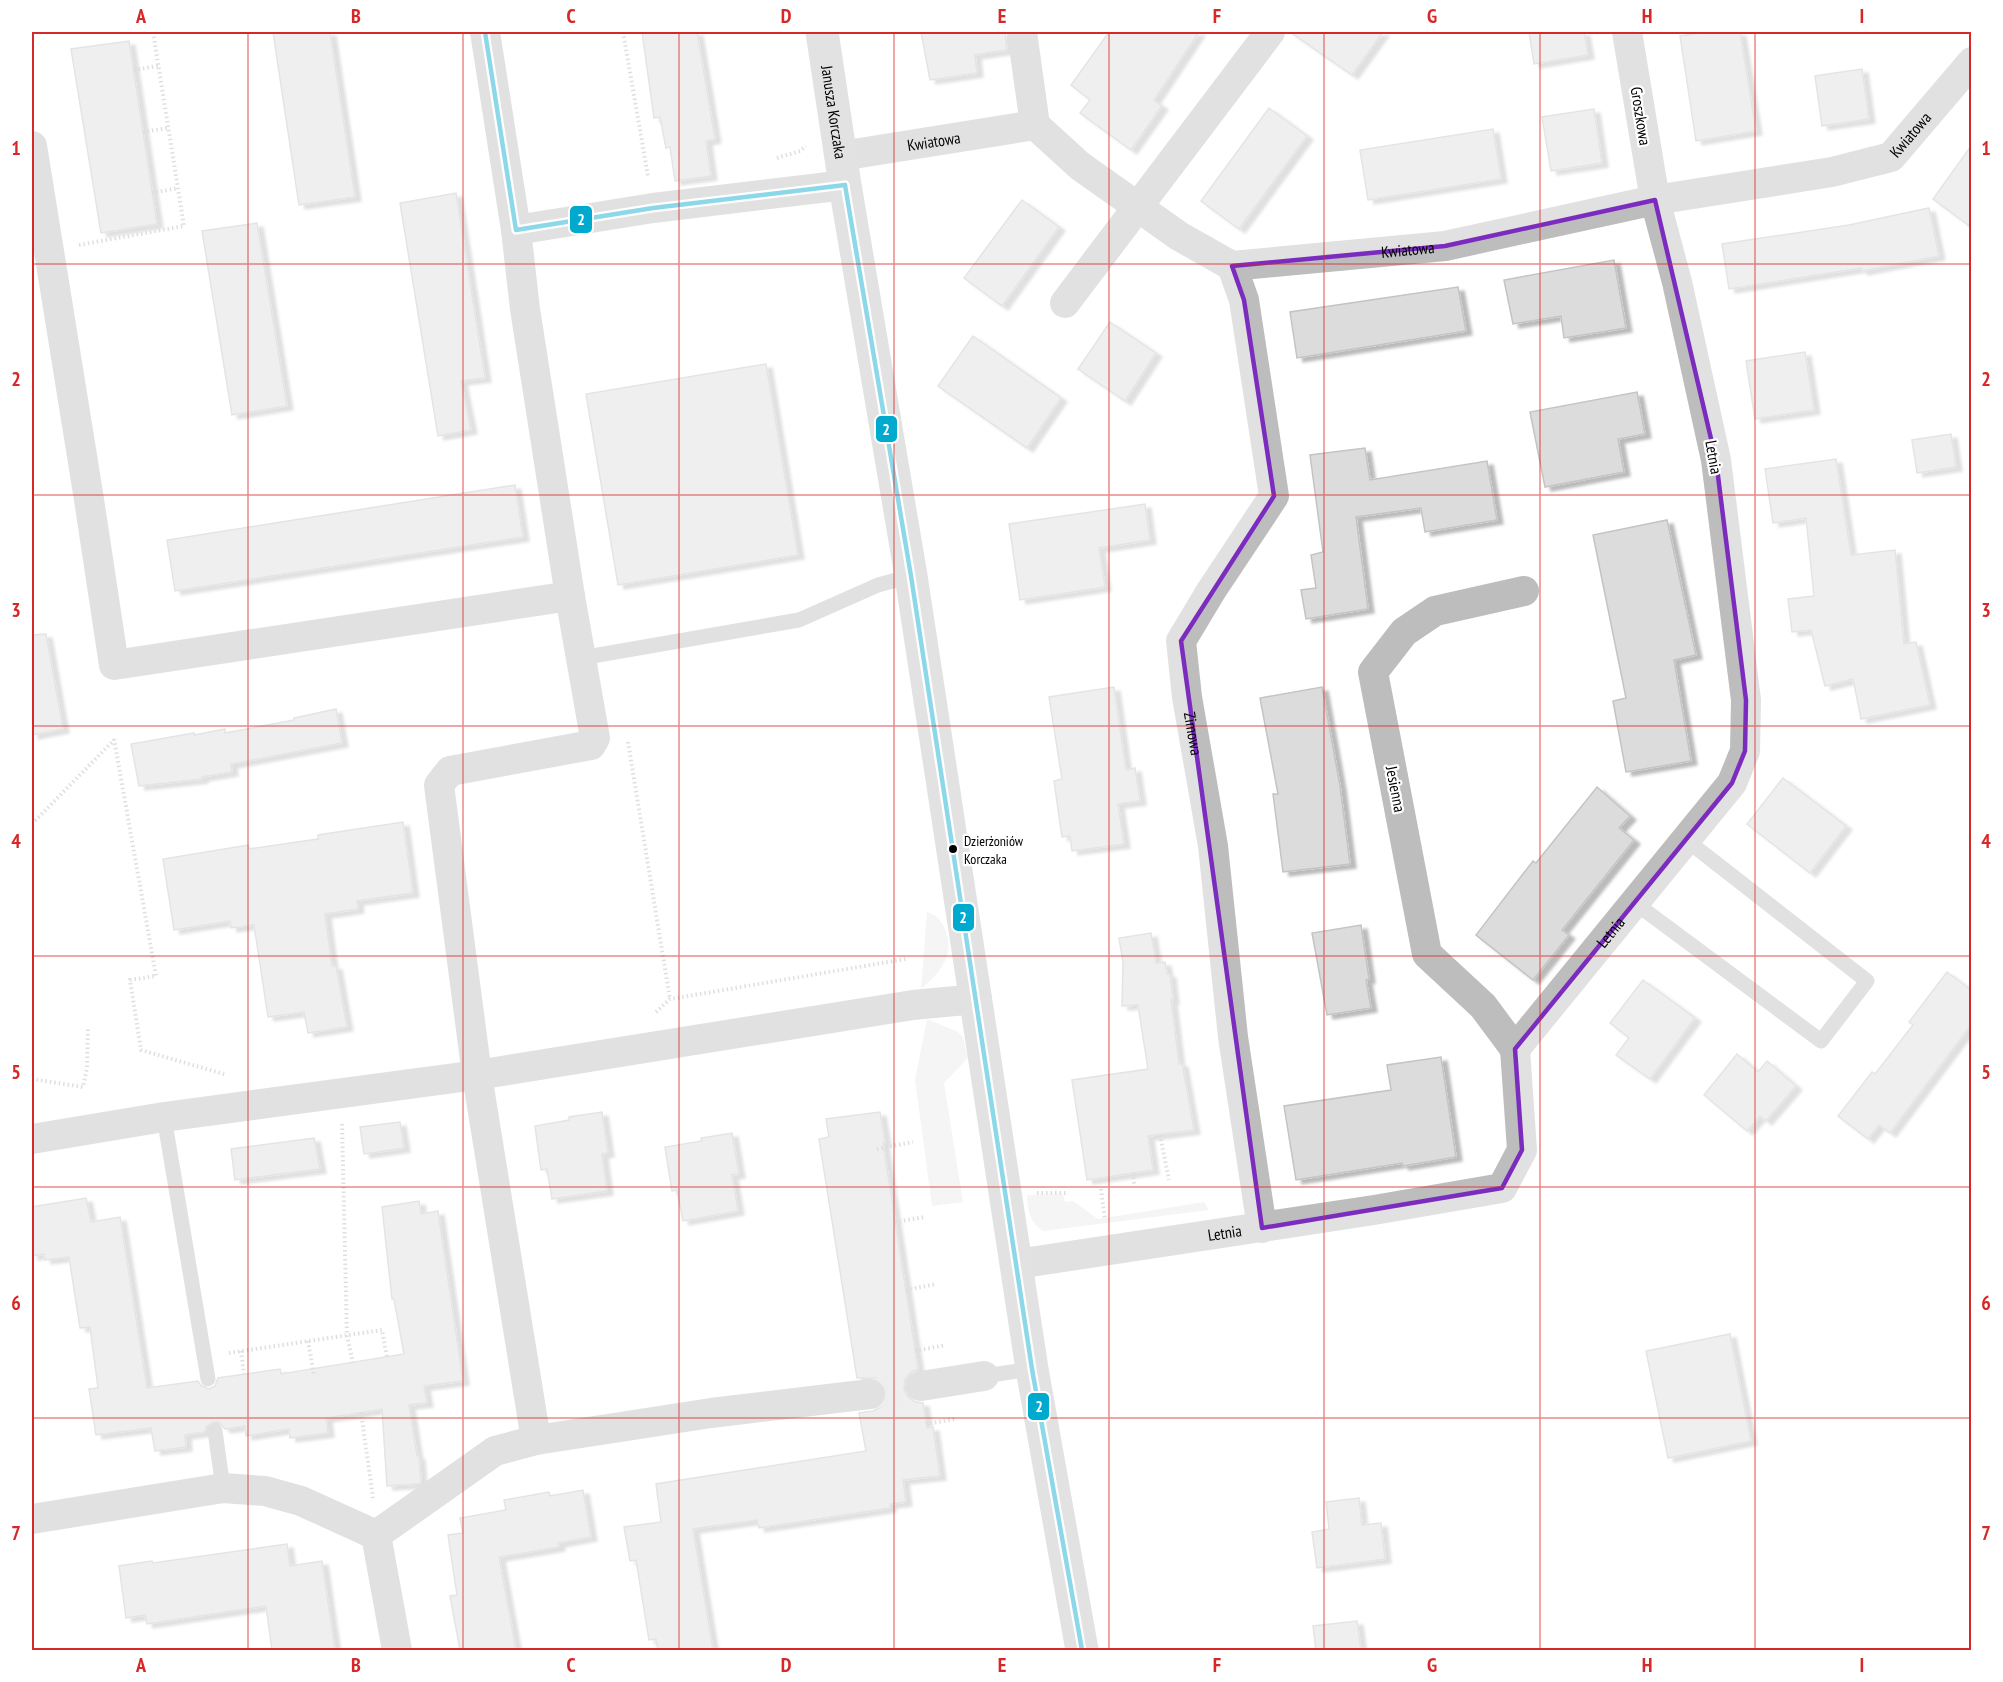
<svg xmlns="http://www.w3.org/2000/svg" width="2003" height="1682" font-family="'PT Sans Narrow',sans-serif">
  <defs>
    <filter id="shadow"><feDropShadow dx="6" dy="4" stdDeviation="1.5" flood-color="#0004"/></filter>
  </defs>
  <rect width="100%" height="100%" fill="#fff"/>
  <g fill="#e8e8e8">
    <path d="M927 912C935 914 941 920 944 927 957 953 940 973 921 989Z"/>
    <polygon points="927,1019 956,1031 963,1037 968,1058 944,1083 963,1202 932,1206 915,1080"/>
    <path d="M1063 1194 1065 1202 1073 1201 1098 1219 1204 1202 1209 1210 1043 1231C1029 1221 1028 1211 1027 1195Z"/>
  </g>
  <g fill="#dcdcdc" stroke="#c4c4c4" stroke-width="1.5" filter="url(#shadow)">
    <polygon points="273,32 330,32 355,197 299,205"/>
    <polygon points="642,32 697,32 715,139 706,141 711,176 675,181 670,147 666,148 660,117 654,118"/>
    <polygon points="921,32 1005,32 1007,50 975,55 977,73 930,80"/>
    <polygon points="1109,32 1199,32 1154,100 1162,106 1131,150 1080,113 1090,100 1071,85"/>
    <polygon points="1290,32 1383,32 1352,75"/>
    <polygon points="1529,32 1584,32 1588,55 1534,64"/>
    <polygon points="1707,32 1740,32 1756,131 1696,141 1680,36"/>
    <polygon points="129,41 157,224 101,233 71,49"/>
    <polygon points="1862,69 1869,119 1822,126 1815,76"/>
    <polygon points="1269,108 1307,136 1239,229 1201,201"/>
    <polygon points="1594,109 1602,163 1551,171 1542,117"/>
    <polygon points="1493,129 1501,179 1368,200 1360,150"/>
    <polygon points="1971,146 1971,227 1933,199"/>
    <polygon points="456,193 485,378 461,381 471,430 438,436 400,203"/>
    <polygon points="1022,200 1059,227 1002,306 964,278"/>
    <polygon points="1929,208 1939,256 1862,271 1861,268 1729,289 1722,244 1849,225"/>
    <polygon points="257,223 287,406 232,415 202,231"/>
    <polygon points="1614,260 1626,328 1564,338 1561,316 1513,324 1504,280"/>
    <polygon points="1458,287 1466,331 1297,358 1290,312"/>
    <polygon points="1110,322 1156,353 1125,401 1078,369"/>
    <polygon points="973,336 1061,398 1027,448 938,386"/>
    <polygon points="1805,352 1814,410 1755,419 1746,361"/>
    <polygon points="766,364 798,555 618,585 586,394"/>
    <polygon points="1637,392 1645,434 1618,439 1624,472 1545,487 1530,412"/>
    <polygon points="1951,434 1956,467 1917,473 1912,440"/>
    <polygon points="1365,448 1370,480 1487,461 1497,520 1425,532 1421,508 1356,517 1368,609 1306,619 1301,590 1316,588 1311,555 1323,552 1310,455"/>
    <polygon points="1836,459 1851,555 1895,550 1904,644 1916,642 1930,705 1861,719 1853,679 1825,686 1811,630 1792,632 1788,599 1814,596 1806,518 1773,523 1765,469"/>
    <polygon points="515,485 523,537 175,591 167,540"/>
    <polygon points="1145,504 1150,540 1099,548 1105,587 1020,600 1009,524"/>
    <polygon points="1667,520 1696,655 1674,660 1691,761 1626,772 1613,701 1626,698 1593,535"/>
    <polygon points="46,634 63,729 32,735 32,635"/>
    <polygon points="1114,687 1126,770 1135,768 1140,801 1118,804 1124,844 1072,851 1070,836 1062,837 1054,781 1062,779 1049,697"/>
    <polygon points="1322,687 1340,786 1350,864 1283,872 1273,794 1278,794 1260,698"/>
    <polygon points="336,709 342,743 231,764 232,772 202,777 202,779 139,786 131,744 194,733 194,735 225,729 225,733 294,720 294,718"/>
    <polygon points="1783,778 1846,826 1810,873 1747,824"/>
    <polygon points="1597,787 1630,816 1619,828 1634,840 1562,930 1569,935 1533,980 1476,935 1533,861 1536,863"/>
    <polygon points="403,822 413,893 357,901 358,909 325,914 332,966 336,966 347,1027 308,1033 304,1012 268,1017 254,925 231,928 230,921 174,930 163,859 248,845 249,849 318,839 318,835"/>
    <polygon points="1361,925 1369,979 1366,980 1371,1008 1327,1015 1312,933"/>
    <polygon points="1151,933 1156,963 1165,962 1167,974 1170,974 1173,1000 1171,1000 1179,1064 1182,1063 1194,1130 1148,1136 1153,1170 1087,1180 1072,1080 1148,1069 1138,1005 1122,1006 1123,962 1119,938"/>
    <polygon points="1947,972 1971,990 1971,1025 1890,1133 1879,1125 1868,1139 1838,1116 1872,1072 1875,1074 1913,1025 1909,1022"/>
    <polygon points="1643,980 1695,1018 1650,1079 1616,1055 1629,1038 1610,1023"/>
    <polygon points="1737,1054 1758,1072 1767,1061 1796,1086 1766,1121 1760,1116 1747,1131 1704,1095"/>
    <polygon points="1441,1057 1456,1157 1403,1166 1402,1163 1296,1180 1284,1106 1391,1090 1387,1065"/>
    <polygon points="602,1112 608,1153 602,1154 607,1191 552,1199 547,1169 541,1170 535,1126 569,1120 569,1117"/>
    <polygon points="880,1112 885,1142 883,1143 918,1369 911,1372 905,1379 904,1389 908,1397 915,1402 923,1403 927,1428 933,1427 940,1476 903,1480 906,1502 890,1504 890,1508 759,1528 757,1520 693,1529 713,1650 658,1650 656,1639 649,1640 636,1560 630,1561 624,1527 661,1522 656,1484 866,1451 859,1413 873,1411 881,1407 886,1400 887,1391 884,1384 877,1378 857,1378 819,1139 829,1137 826,1119"/>
    <polygon points="400,1122 404,1148 364,1154 360,1127"/>
    <polygon points="732,1133 739,1174 732,1175 738,1211 683,1221 677,1190 672,1191 665,1147 702,1141 701,1138"/>
    <polygon points="314,1138 320,1169 235,1180 231,1149"/>
    <polygon points="86,1198 91,1222 120,1217 147,1388 198,1381 201,1386 209,1389 215,1386 218,1378 280,1369 281,1374 404,1354 394,1299 392,1299 382,1207 419,1201 421,1214 438,1211 463,1381 424,1386 427,1403 409,1405 417,1456 419,1456 421,1482 418,1484 387,1486 382,1409 326,1418 328,1433 290,1438 289,1429 246,1436 245,1426 225,1429 219,1422 213,1422 206,1427 205,1432 185,1435 186,1447 155,1451 151,1428 96,1435 89,1389 98,1388 90,1327 80,1328 69,1257 45,1260 44,1254 32,1256 32,1207"/>
    <polygon points="1730,1334 1751,1441 1668,1458 1646,1351"/>
    <polygon points="583,1490 591,1537 558,1543 559,1547 499,1557 516,1650 460,1650 450,1596 457,1595 448,1535 463,1533 460,1518 506,1510 504,1500 549,1492 550,1496"/>
    <polygon points="1359,1498 1362,1525 1381,1523 1385,1559 1317,1568 1312,1532 1329,1529 1326,1502"/>
    <polygon points="287,1544 290,1566 322,1561 335,1650 272,1650 266,1606 147,1624 145,1615 126,1618 119,1566 152,1561 153,1563"/>
    <polygon points="1357,1621 1361,1650 1316,1650 1313,1626"/>
  </g>
  <g fill="none" stroke-linecap="round" stroke-linejoin="round">
    <polyline stroke="#d9d9d9" stroke-width="30" stroke-dasharray="30 15" stroke-linecap="butt" points="870,1394 921,1386"/>
    <g stroke="#b8b8b8" stroke-width="4" stroke-dasharray="1.5 3" stroke-linecap="butt">
      <polyline points="623,32 648,176"/>
      <polyline points="134,70 158,66"/>
      <polyline points="143,132 168,128"/>
      <polyline points="777,158 800,151 806,146"/>
      <polyline points="152,193 178,188"/>
      <polyline points="79,245 184,226 153,32"/>
      <polyline points="114,739 156,976 130,980 141,1050 227,1075"/>
      <polyline points="628,742 670,999"/>
      <polyline points="32,824 114,740"/>
      <polyline points="656,1012 670,999 906,959"/>
      <polyline points="32,1079 83,1087 87,1068 88,1027"/>
      <polyline points="342,1124 347,1336 353,1363"/>
      <polyline points="1160,1135 1169,1180"/>
      <polyline points="877,1149 913,1142"/>
      <polyline points="1133,1173 1134,1184"/>
      <polyline points="1101,1189 1105,1220"/>
      <polyline points="1037,1193 1067,1193"/>
      <polyline points="895,1222 925,1217"/>
      <polyline points="906,1290 936,1284"/>
      <polyline points="308,1341 314,1375"/>
      <polyline points="241,1351 244,1374"/>
      <polyline points="915,1351 946,1345"/>
      <polyline points="229,1353 382,1330 387,1357"/>
      <polyline points="361,1412 373,1498"/>
      <polyline points="926,1424 955,1419"/>
    </g>
    <g stroke="#bdbdbd" stroke-width="15">
      <polyline points="581,658 799,620 878,585 911,576"/>
      <polyline points="1635,903 1821,1041 1867,981 1685,839"/>
      <polyline points="164,1117 208,1379"/>
      <polyline points="984,1376 1032,1369"/>
      <polyline points="215,1431 223,1488"/>
    </g>
    <g stroke="#bdbdbd" stroke-width="30">
      <polyline points="485,32 516,230 653,208 845,185"/>
      <polyline points="1022,32 1035,125"/>
      <polyline points="32,146 88,493 114,665 570,596 525,309 516,230"/>
      <path id="s1" d="M841 156 1035 125 1080 166 1179 236 1232 266 1445 246 1655 200 1832 172 1891 157 1972 62"/>
      <path id="s2" d="M1232 266 1244 300 1274 496 1211 591 1181 641 1187 697 1213 846 1233 1037 1262 1228"/>
      <polyline points="1065,303 1270,32"/>
      <polyline points="570,596 595,738 591,745 450,771 439,785 477,1075 536,1440 711,1413 870,1394"/>
      <polyline points="1515,1049 1483,1006 1427,954 1373,672 1404,632 1435,611 1524,591"/>
      <polyline points="32,1139 164,1117 477,1075 913,1005 977,999"/>
      <path id="s3" d="M1017 1264 1374 1210 1502 1188 1522 1150 1515 1049 1732 783 1745 751 1746 700 1716 460 1677 282 1655 200 1627 32"/>
      <polyline points="921,1386 984,1376"/>
      <polyline points="32,1519 223,1488 265,1491 301,1501 376,1535"/>
      <polyline points="397,1650 376,1535 495,1451 536,1440"/>
    </g>
    <path stroke="#bfbfbf" stroke-width="33" id="s4" d="M822 32 845 185 911 576 1032 1369 1082 1650"/>
    <g stroke="#fff" stroke-width="9">
      <g id="bus-1">
        <polyline points="485,32 516,230 653,208 845,185"/>
        <polyline points="845,185 911,576 1032,1369 1082,1650"/>
      </g>
    </g>
    <use href="#bus-1" stroke="#00a9ce" stroke-width="4.5"/>
  </g>
  <path d="M0 0H2003V1682H0ZM1655 200 1716 460 1746 700 1745 751 1732 783 1515 1049 1522 1150 1502 1188 1262 1228 1181 641 1274 496 1244 300 1232 266 1445 246Z" fill="#fff" fill-opacity=".55" fill-rule="evenodd"/>
  <path fill="none" stroke="#7b2cbf" stroke-width="4.5" stroke-linejoin="round" d="M1655 200 1716 460 1746 700 1745 751 1732 783 1515 1049 1522 1150 1502 1188 1262 1228 1181 641 1274 496 1244 300 1232 266 1445 246Z"/>
  <path fill="none" stroke="#d62828" stroke-width="1.5" stroke-opacity="0.55" d="M248 32V1650M463 32V1650M679 32V1650M894 32V1650M1109 32V1650M1324 32V1650M1540 32V1650M1755 32V1650M32 264H1972M32 495H1972M32 726H1972M32 956H1972M32 1187H1972M32 1418H1972"/>
  <circle fill="#000" stroke="#fff" stroke-width="2" cx="953" cy="849" r="5"/>
  <g text-anchor="middle" dominant-baseline="central" stroke-width="4.5" stroke-linejoin="round" paint-order="stroke">
    <g font-size="14" fill="#000" stroke="#fff" text-anchor="start">
      <text x="964" y="841">Dzierżoniów<tspan x="964" dy="18">Korczaka</tspan></text>
    </g>
    <g font-size="16" fill="#000" stroke="#fff">
      <text stroke="none"><textPath href="#s4" startOffset="81">Janusza Korczaka</textPath></text>
      <text transform="translate(1641 116) rotate(81)">Groszkowa</text>
      <text stroke="none"><textPath href="#s1" startOffset="1138">Kwiatowa</textPath></text>
      <text stroke="none"><textPath href="#s1" startOffset="94">Kwiatowa</textPath></text>
      <text stroke="none"><textPath href="#s1" startOffset="616">Kwiatowa</textPath></text>
      <text transform="translate(1714 457) rotate(80)">Letnia</text>
      <text stroke="none"><textPath href="#s2" startOffset="500">Zimowa</textPath></text>
      <text transform="translate(1396 789) rotate(79)">Jesienna</text>
      <text stroke="none"><textPath href="#s3" startOffset="786">Letnia</textPath></text>
      <text stroke="none"><textPath href="#s3" startOffset="210">Letnia</textPath></text>
    </g>
  </g>
  <g stroke="#fff" stroke-width="2">
    <rect x="569" y="205" width="24" height="29" rx="6" fill="#00a9ce"/>
    <rect x="875" y="415" width="23" height="28" rx="6" fill="#00a9ce"/>
    <rect x="952" y="903" width="23" height="29" rx="6" fill="#00a9ce"/>
    <rect x="1027" y="1392" width="23" height="29" rx="6" fill="#00a9ce"/>
  </g>
  <g font-size="16" text-anchor="middle" font-weight="bold" fill="#fff">
    <text x="581" y="225">2</text>
    <text x="886" y="435">2</text>
    <text x="963" y="923">2</text>
    <text x="1039" y="1412">2</text>
  </g>
  <rect width="2003" height="1682" fill="none" stroke="#ffffff" stroke-width="66"/>
  <rect x="33" y="33" width="1937" height="1616" fill="none" stroke="#d62828" stroke-width="2"/>
  <g font-size="20" text-anchor="middle" font-weight="bold" fill="#d62828">
    <text x="141" y="23">A</text>
    <text x="356" y="23">B</text>
    <text x="571" y="23">C</text>
    <text x="786" y="23">D</text>
    <text x="1002" y="23">E</text>
    <text x="1217" y="23">F</text>
    <text x="1432" y="23">G</text>
    <text x="1647" y="23">H</text>
    <text x="1862" y="23">I</text>
    <text x="16" y="155">1</text>
    <text x="1986" y="155">1</text>
    <text x="16" y="386">2</text>
    <text x="1986" y="386">2</text>
    <text x="16" y="617">3</text>
    <text x="1986" y="617">3</text>
    <text x="16" y="848">4</text>
    <text x="1986" y="848">4</text>
    <text x="16" y="1079">5</text>
    <text x="1986" y="1079">5</text>
    <text x="16" y="1310">6</text>
    <text x="1986" y="1310">6</text>
    <text x="16" y="1540">7</text>
    <text x="1986" y="1540">7</text>
    <text x="141" y="1672">A</text>
    <text x="356" y="1672">B</text>
    <text x="571" y="1672">C</text>
    <text x="786" y="1672">D</text>
    <text x="1002" y="1672">E</text>
    <text x="1217" y="1672">F</text>
    <text x="1432" y="1672">G</text>
    <text x="1647" y="1672">H</text>
    <text x="1862" y="1672">I</text>
  </g>
</svg>
